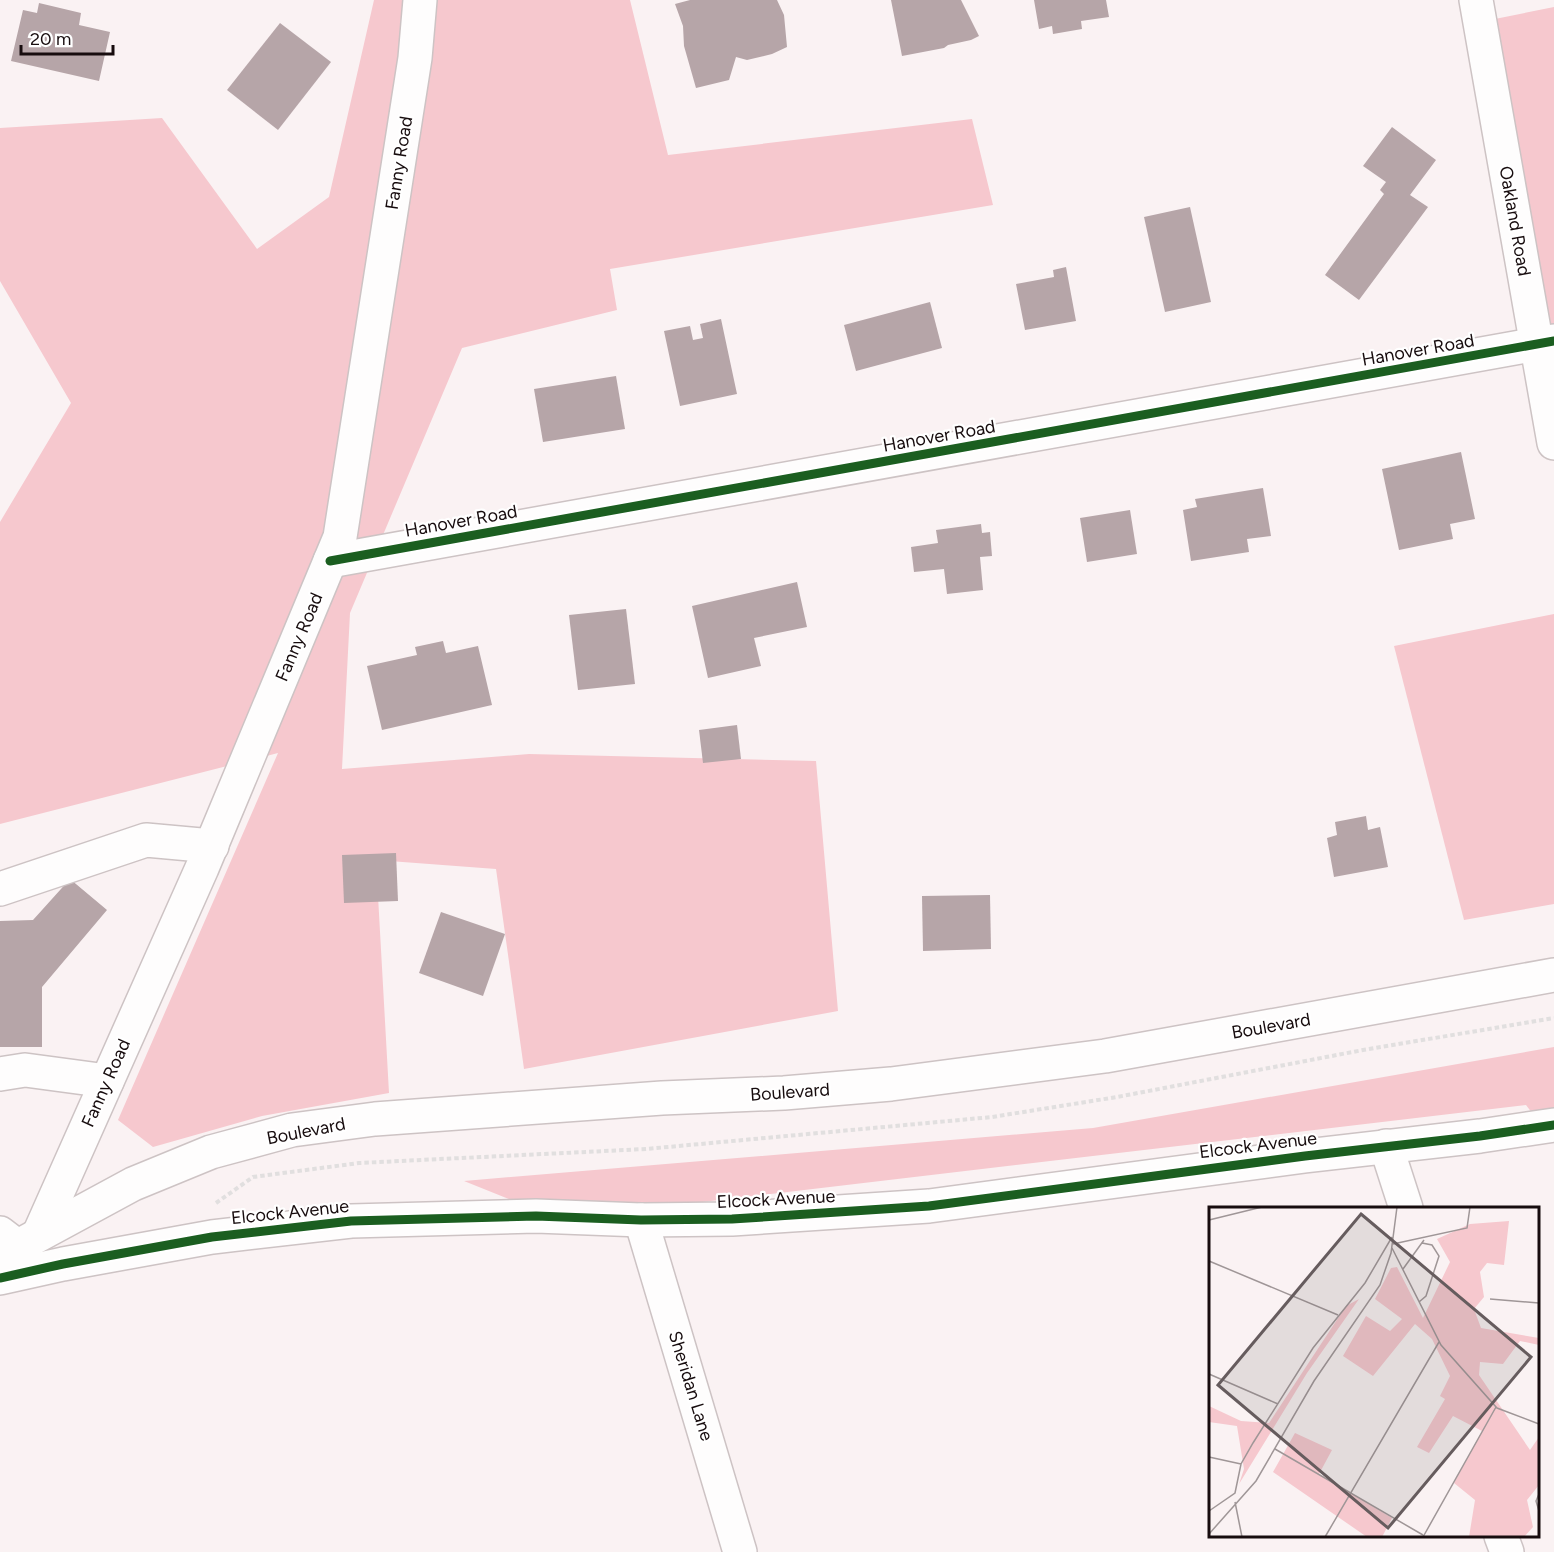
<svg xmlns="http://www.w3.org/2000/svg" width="1554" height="1552" font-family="Figtree,sans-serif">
  <rect width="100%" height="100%" fill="#faf2f3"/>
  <g fill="#f6c8ce">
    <polygon points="374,0 630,0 668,155 972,119 993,205 610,269 617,310 462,348 350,613 342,769 529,754 816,761 838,1011 524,1069 496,869 376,860 389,1093 262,1116 153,1147 118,1120 278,753 0,824 0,522 71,403 0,281 0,128 162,118 257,249 329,197"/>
    <polygon points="1554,7 1554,446 1485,21"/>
    <polygon points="1554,614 1554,904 1464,920 1394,646"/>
    <polygon points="1554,1047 1554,1142 1526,1105 558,1219 464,1181 1093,1128"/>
  </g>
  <g fill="#b6a5a8">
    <polygon points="690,0 777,0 784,15 787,47 772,54 747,60 736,57 729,80 696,88 684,46 683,26 675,4"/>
    <polygon points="891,0 961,0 979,36 971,40 948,45 944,48 902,56"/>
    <polygon points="1034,0 1106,0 1109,17 1081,21 1082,29 1053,34 1052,26 1039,29"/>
    <polygon points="39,3 81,13 79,25 110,32 99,81 11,61 23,10 37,13"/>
    <polygon points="280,23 331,62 278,130 227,90"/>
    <polygon points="1392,127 1436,160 1410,195 1428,207 1359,300 1325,275 1384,194 1380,190 1386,182 1363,166"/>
    <polygon points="1190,207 1211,302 1165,312 1144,217"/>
    <polygon points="1066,267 1076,321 1025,330 1016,284 1054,277 1053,270"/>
    <polygon points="930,302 942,348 856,371 844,325"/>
    <polygon points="721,319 737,394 680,406 664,331 690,326 693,340 703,338 700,324"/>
    <polygon points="616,376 625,429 543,442 534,389"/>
    <polygon points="1461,452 1475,519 1450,524 1453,539 1399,550 1382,469"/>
    <polygon points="1263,488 1271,536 1247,539 1249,552 1191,561 1183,510 1197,507 1195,499"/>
    <polygon points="1130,510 1137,554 1087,562 1080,518"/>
    <polygon points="981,524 982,533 990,532 992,556 980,557 983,590 947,594 944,569 914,572 911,547 938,543 936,530"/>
    <polygon points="797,582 807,627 754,638 761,666 708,678 692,606"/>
    <polygon points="626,609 635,684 578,690 569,615"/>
    <polygon points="443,641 446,653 478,646 492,705 382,730 367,666 417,655 415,647"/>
    <polygon points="737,725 741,759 703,763 699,730"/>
    <polygon points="1366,816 1368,830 1380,827 1388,867 1334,877 1327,838 1337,835 1335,822"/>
    <polygon points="396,853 398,901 344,903 342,855"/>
    <polygon points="70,879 107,910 42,987 42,1047 0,1047 0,921 33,920"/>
    <polygon points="990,895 991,949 923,951 922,896"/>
    <polygon points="441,912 505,934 483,996 419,973"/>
  </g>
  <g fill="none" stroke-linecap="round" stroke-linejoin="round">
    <g stroke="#cdc3c4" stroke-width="36">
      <g id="minor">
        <polyline points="1476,0 1554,443"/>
        <polyline points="330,561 1554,341"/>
        <polyline points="0,889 146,840 212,846"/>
        <polyline points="0,1074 25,1070 107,1081"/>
        <polyline points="1386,1146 1406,1208"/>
        <polyline points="641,1220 740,1552"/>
        <polyline points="0,1233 17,1246"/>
        <polyline points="0,1278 63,1264 212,1237 351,1221 536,1216 641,1220 732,1219 929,1206 1305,1156 1480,1136 1554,1125"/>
        <polyline points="1501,1536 1507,1552"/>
      </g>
    </g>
    <g stroke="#cdc3c4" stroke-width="36">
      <g id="major">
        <polyline points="39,1234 202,868 340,537 415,58 420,0"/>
        <polyline points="0,1256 133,1184 211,1152 292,1130 375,1119 662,1098 784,1093 891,1084 1105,1056 1554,975"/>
      </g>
    </g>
    <polyline stroke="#e1dfdf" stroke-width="4" stroke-dasharray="4.5 3" stroke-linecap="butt" points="216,1203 253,1177 359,1163 646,1149 992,1117 1117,1097 1363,1050 1554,1018"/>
    <use href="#minor" stroke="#fefdfd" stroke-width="33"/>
    <use href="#major" stroke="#fefdfd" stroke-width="33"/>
    <g stroke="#fff" stroke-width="13">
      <g id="cycleway">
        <polyline points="330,561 1554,341"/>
        <polyline points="0,1278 63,1264 212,1237 351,1221 536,1216 641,1220 732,1219 929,1206 1305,1156 1480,1136 1554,1125"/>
      </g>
    </g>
    <use href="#cycleway" stroke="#1b5e20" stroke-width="9"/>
  </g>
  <g text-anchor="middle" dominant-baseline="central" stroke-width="4.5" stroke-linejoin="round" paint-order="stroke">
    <g font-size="18" fill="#170c0e" stroke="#fff">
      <text transform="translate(399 163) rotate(-81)">Fanny Road</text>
      <text transform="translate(1515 221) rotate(80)">Oakland Road</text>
      <text transform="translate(1418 350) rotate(-10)">Hanover Road</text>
      <text transform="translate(939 436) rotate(-10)">Hanover Road</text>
      <text transform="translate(461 521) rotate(-10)">Hanover Road</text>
      <text transform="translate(299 637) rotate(-67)">Fanny Road</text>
      <text transform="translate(1271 1026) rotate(-10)">Boulevard</text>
      <text transform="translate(106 1083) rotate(-66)">Fanny Road</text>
      <text transform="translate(790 1092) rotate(-4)">Boulevard</text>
      <text transform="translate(306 1131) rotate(-11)">Boulevard</text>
      <text transform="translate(1258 1145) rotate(-7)">Elcock Avenue</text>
      <text transform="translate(776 1199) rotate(-3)">Elcock Avenue</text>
      <text transform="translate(290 1212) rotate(-6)">Elcock Avenue</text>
      <text transform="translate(691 1386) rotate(73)">Sheridan Lane</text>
    </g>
  </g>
  <g transform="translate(1209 1207)">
    <rect width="330" height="330" fill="#faf2f3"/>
    <path d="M300 14 295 58 278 56 271 65 275 90 265 102 272 121 330 131V138L311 134 294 157 271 155 270 168 321 243 330 230V278L318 293 324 320 315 330H260L266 293 245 276 273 224 244 209 220 246 208 240 236 192 231 189 241 169 223 132 206 117 164 169 134 149 157 109 181 124 193 112 166 92 182 61 188 60 214 111 241 55 228 32 261 17ZM150 92 98 166 30 277 35 262 28 219 0 215V199L32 214 60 216 137 99ZM86 226 123 243 110 267 183 311 173 330H158L64 265Z" fill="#f6c8ce"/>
    <path fill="none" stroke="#9f9697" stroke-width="1.5" d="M0 13 53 0M184 37 258 21 261 0M183 41 232 138 288 201 330 217M0 54 129 108M194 62 215 33M281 92 330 96M210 95 217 89 230 49 223 38 213 36M0 167 69 197M66 242 214 328M0 250 32 257M330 287 327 294 330 304M26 295 33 330M0 304 26 286 32 257 44 236 104 141 156 76 183 30M0 327 47 274 105 174 171 78 182 46 188 0M116 330 230 135M214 330 287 200"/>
    <path fill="#665c5e" fill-opacity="0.15" stroke="#665c5e" stroke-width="3" d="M152 7 322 150 179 321 9 178Z"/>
    <rect width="330" height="330" fill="none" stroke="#170c0e" stroke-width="3"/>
  </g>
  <path d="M21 45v9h92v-9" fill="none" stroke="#170c0e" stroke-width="3"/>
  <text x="30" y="45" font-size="18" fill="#170c0e" stroke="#ffffff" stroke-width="4.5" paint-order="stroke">20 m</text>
</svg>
